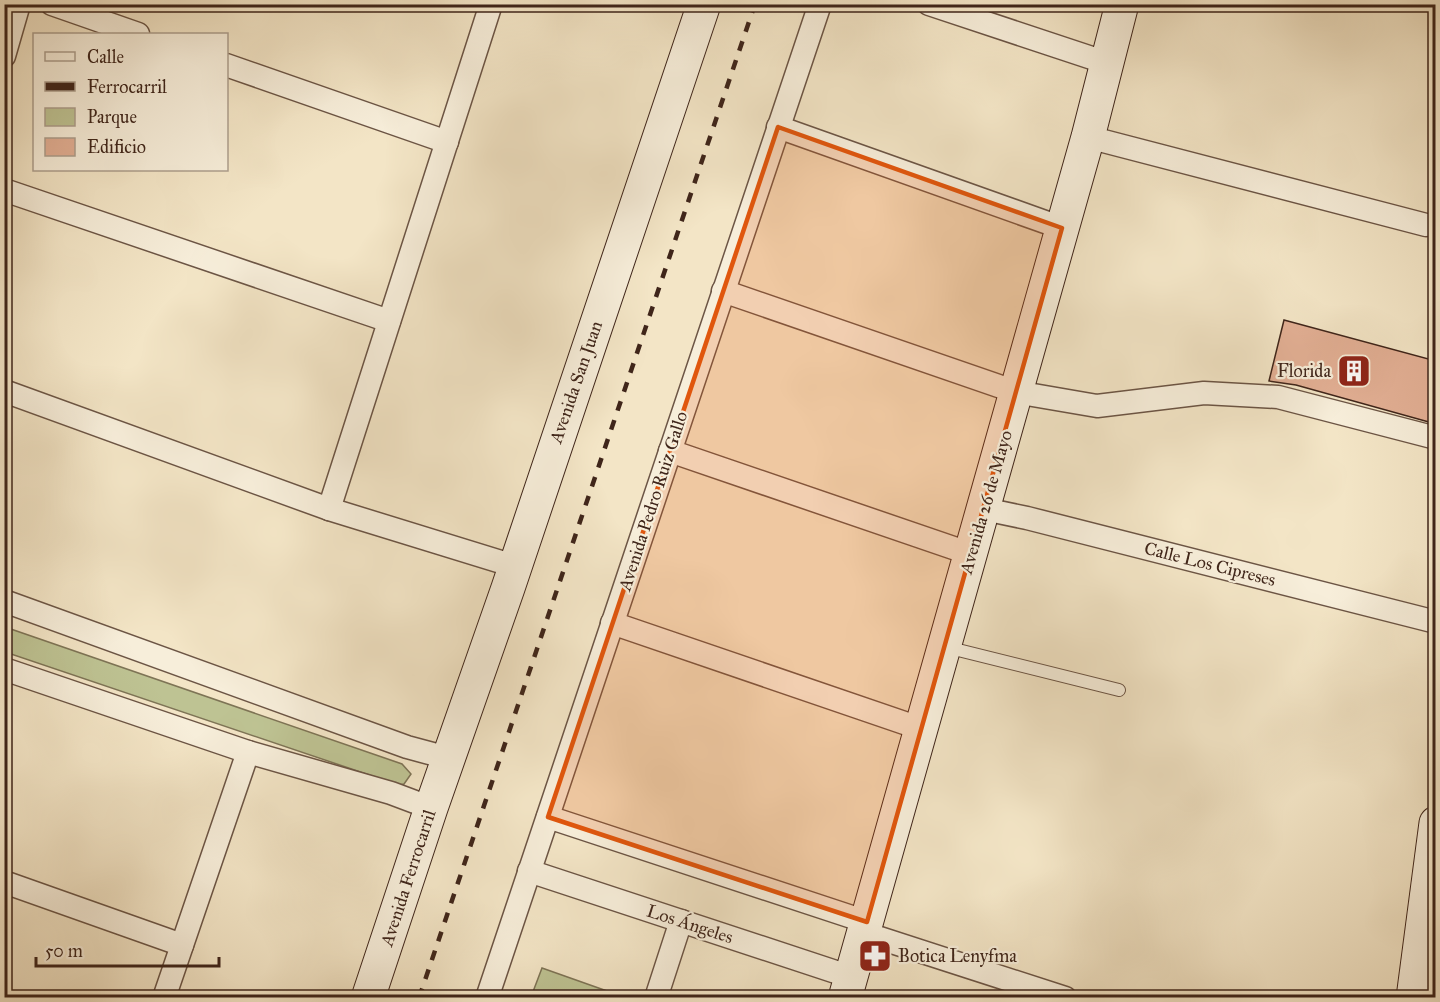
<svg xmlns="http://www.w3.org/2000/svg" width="1440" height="1002" font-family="'IM FELL Great Primer',serif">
  <rect width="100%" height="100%" fill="#f3e5c6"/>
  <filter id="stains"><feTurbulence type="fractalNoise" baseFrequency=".00333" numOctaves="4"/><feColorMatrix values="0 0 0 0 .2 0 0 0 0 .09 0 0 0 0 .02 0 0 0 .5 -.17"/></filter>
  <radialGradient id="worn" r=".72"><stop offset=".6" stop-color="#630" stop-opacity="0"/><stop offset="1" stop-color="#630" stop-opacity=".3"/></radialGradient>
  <g fill="#bec393" stroke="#7e7456" stroke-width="1.5">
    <polygon points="5,627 402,764 411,774 404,784 399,785 5,652"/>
    <polygon points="542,968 624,997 531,997"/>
  </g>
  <polygon fill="#e2af94" stroke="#3f251a" stroke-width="1.5" points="1284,320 1436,361 1436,424 1296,385 1269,381"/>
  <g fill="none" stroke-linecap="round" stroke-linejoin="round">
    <g stroke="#6c5545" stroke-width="14">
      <polyline id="lane" points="946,647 1119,690"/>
    </g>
    <g stroke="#6c5545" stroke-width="25">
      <g id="street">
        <polyline points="52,4 138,34"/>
        <polyline points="929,4 1107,63"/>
        <polyline points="4,56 19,4"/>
        <polyline points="226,65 447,142"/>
        <polyline points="778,127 1062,228"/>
        <polyline points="1088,137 1426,225"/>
        <polyline points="4,190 389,321"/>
        <polyline points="723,291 1016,392 1097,406 1204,393 1278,397 1436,438"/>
        <polyline points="4,391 329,509 514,566"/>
        <polyline points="670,451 971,554"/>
        <polyline points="329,509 491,4"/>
        <polyline points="984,509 1027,518 1436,622"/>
        <polyline points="4,601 407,747 448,758"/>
        <polyline points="612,623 922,729"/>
        <polyline points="4,669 248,752 391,793 431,808"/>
        <polyline points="548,817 867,922"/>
        <polyline points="529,871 851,977"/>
        <polyline points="4,882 182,945"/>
        <polyline points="864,933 1065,998"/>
        <polyline points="164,998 248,752"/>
        <polyline points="487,998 820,4"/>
        <polyline points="656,998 681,921"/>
      </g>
    </g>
    <g stroke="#3f251a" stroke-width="35">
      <g id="secondary">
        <polyline points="368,998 431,808 508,588 704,4"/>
        <polyline points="845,998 1088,137 1122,4"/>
        <polyline points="1413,998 1436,823"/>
      </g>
    </g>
    <use href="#lane" stroke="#f7eeda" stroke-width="12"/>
    <use href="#street" stroke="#f7eeda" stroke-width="22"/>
    <use href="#secondary" stroke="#f7eeda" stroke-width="33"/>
    <polyline stroke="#3f251a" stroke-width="4.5" stroke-dasharray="10 10" stroke-linecap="butt" points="419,998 755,4"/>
  </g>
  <path fill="#e0560d" fill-opacity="0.2" stroke="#e0560d" stroke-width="4.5" stroke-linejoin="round" d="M778 127 1062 228 867 922 548 817Z"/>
  <defs>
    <g id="building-square" transform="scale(1.725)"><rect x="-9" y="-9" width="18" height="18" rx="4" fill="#8f2418" stroke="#f7eeda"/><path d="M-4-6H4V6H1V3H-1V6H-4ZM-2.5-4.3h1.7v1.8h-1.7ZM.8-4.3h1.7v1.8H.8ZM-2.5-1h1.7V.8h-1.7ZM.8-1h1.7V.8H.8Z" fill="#fff"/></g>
    <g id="pharmacy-square" transform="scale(1.725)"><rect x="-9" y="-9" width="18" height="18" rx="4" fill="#8f2418" stroke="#f7eeda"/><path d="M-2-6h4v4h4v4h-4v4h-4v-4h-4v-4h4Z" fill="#fff"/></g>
  </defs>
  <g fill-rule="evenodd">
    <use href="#building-square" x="1354" y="371"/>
    <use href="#pharmacy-square" x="875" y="956"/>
  </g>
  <g text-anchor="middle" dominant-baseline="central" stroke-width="4.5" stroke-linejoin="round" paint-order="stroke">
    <g font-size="18" fill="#3f251a" stroke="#f7eeda" text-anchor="end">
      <text x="1331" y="371">Florida</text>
      <text x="898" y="956" text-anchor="start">Botica Lenyfma</text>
    </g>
    <g font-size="18" fill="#3f251a" stroke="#f7eeda">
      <text transform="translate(576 382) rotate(-71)">Avenida San Juan</text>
      <text transform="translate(653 501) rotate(-72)">Avenida Pedro Ruiz Gallo</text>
      <text transform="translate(986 502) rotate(-74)">Avenida 26 de Mayo</text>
      <text transform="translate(1210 564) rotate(14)">Calle Los Cipreses</text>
      <text transform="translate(408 878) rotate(-72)">Avenida Ferrocarril</text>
      <text transform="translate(690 924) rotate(18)">Los Ángeles</text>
    </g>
  </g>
  <rect width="1440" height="1002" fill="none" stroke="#f3e5c6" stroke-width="24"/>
  <rect x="6" y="6" width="1428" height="990" fill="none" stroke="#3f251a" stroke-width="3"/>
  <rect x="12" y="12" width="1416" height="978" fill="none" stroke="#3f251a" stroke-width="1.5"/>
  <rect x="33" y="33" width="195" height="138" fill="#f7eeda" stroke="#ad9e8d" stroke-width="1.5"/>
  <rect x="45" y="52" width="30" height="9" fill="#f7eeda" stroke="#ad9e8d" stroke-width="1.5"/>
  <text x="87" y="63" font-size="18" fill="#3f251a">Calle</text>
  <rect x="45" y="82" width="30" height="9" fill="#3f251a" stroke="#ad9e8d" stroke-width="1.5"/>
  <text x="87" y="93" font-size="18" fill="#3f251a">Ferrocarril</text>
  <rect x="45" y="108" width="30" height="18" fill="#bec393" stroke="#ad9e8d" stroke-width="1.5"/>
  <text x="87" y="123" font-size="18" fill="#3f251a">Parque</text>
  <rect x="45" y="138" width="30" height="18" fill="#e2af94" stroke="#ad9e8d" stroke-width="1.5"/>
  <text x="87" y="153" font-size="18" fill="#3f251a">Edificio</text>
  <path d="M36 957v9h183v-9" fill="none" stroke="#3f251a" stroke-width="3"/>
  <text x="45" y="957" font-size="18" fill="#3f251a" stroke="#f7eeda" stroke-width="4.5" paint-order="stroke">50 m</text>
  <rect width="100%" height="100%" filter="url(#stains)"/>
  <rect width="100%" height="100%" fill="url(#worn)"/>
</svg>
